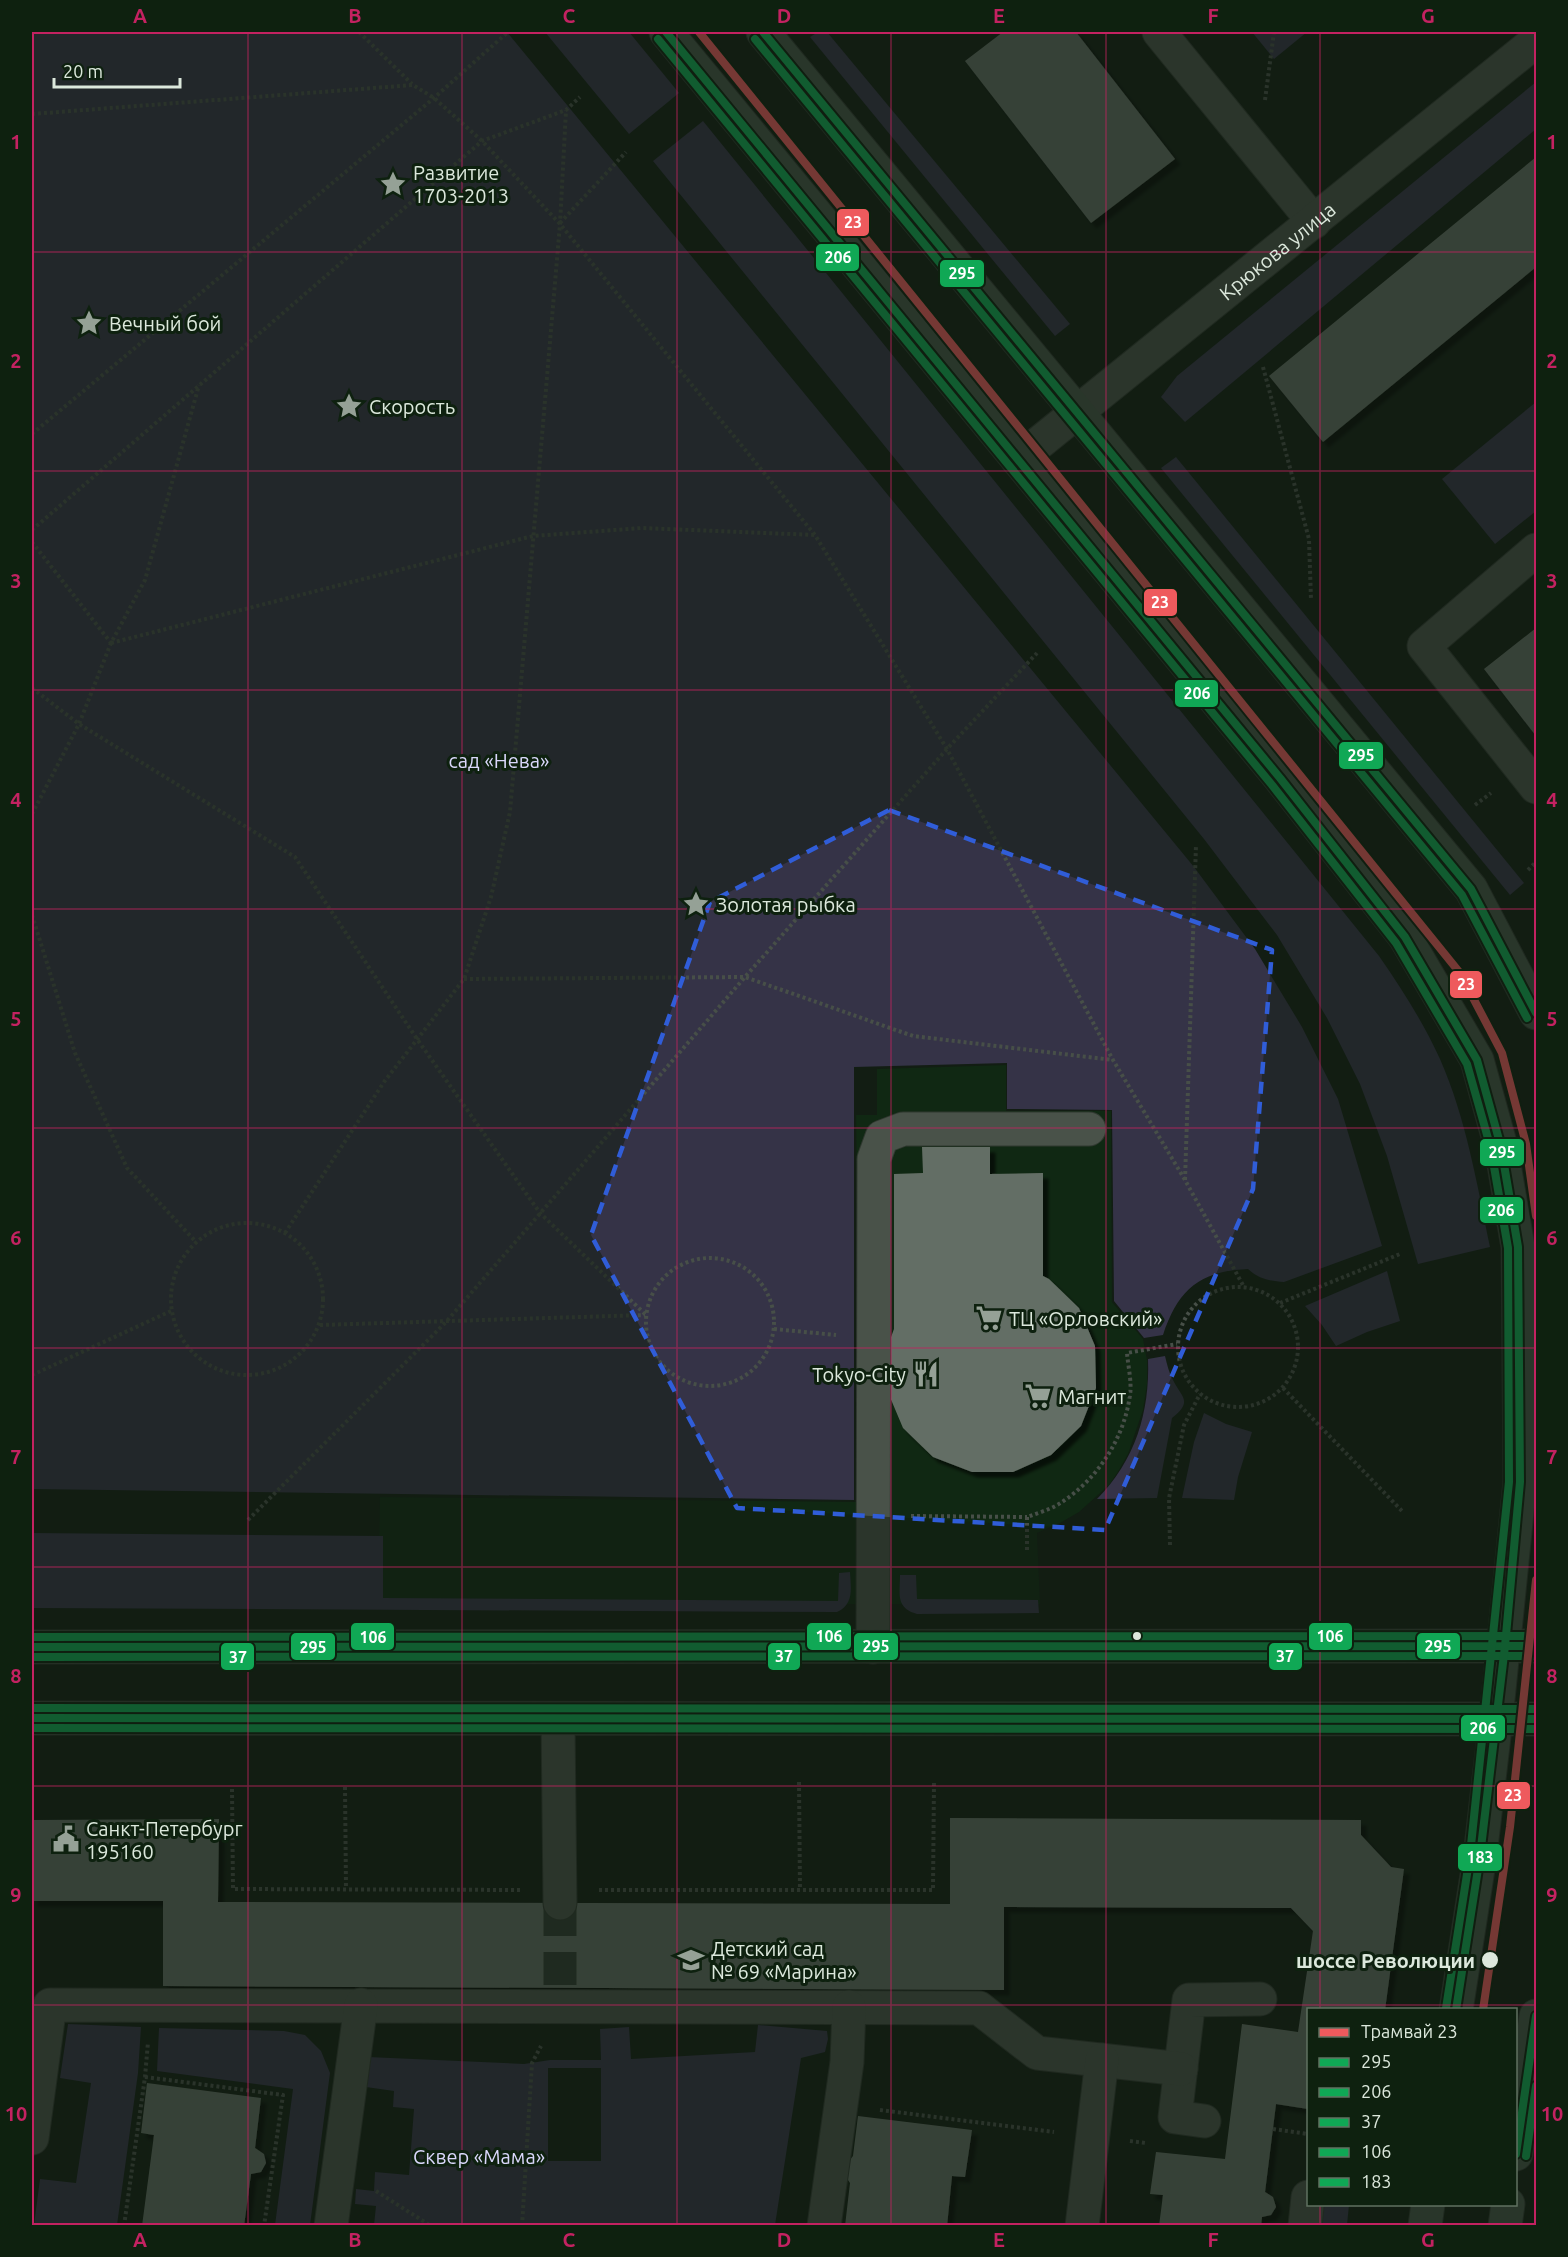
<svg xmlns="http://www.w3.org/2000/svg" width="1568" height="2257" font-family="Ubuntu,sans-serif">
  <defs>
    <filter id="shadow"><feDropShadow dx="5.5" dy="5.5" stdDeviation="1.5" flood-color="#0009"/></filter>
  </defs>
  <rect width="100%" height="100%" fill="#121d13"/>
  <polygon fill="#102813" points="1006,1065 1006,1111 1111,1111 1112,1302 1143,1339 1147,1360 1147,1384 1143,1410 1128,1454 1119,1470 1109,1485 1079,1512 1060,1523 1037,1533 1040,1604 378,1604 380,1497 860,1502 856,1115 877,1115 877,1069"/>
  <g fill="#353347" fill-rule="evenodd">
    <path d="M32 32H507L1194 867 1255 949 1302 1027 1338 1099 1382 1246 1284 1282C1269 1281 1259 1279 1248 1269 1199 1271 1178 1290 1163 1335L1144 1338 1114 1301 1112 1110 1007 1109V1063L854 1067V1500L32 1489Z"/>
    <polygon points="545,32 629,32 679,93 629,134"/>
    <polygon points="818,32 827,32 1070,324 1055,336 810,37"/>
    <polygon points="1252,32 1307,32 1274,59"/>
    <polygon points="1536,82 1536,129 1185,422 1161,397 1177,376"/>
    <path d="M703 121 1379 956C1402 989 1423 1022 1440 1059 1466 1118 1477 1184 1490 1247L1418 1264 1387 1156 1360 1084 1327 1018 1277 935 1204 839 653 161Z"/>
    <polygon points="1536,402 1536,511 1495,544 1442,479"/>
    <polygon points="1176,457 1524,883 1510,895 1161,468"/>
    <polygon points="1387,1271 1400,1321 1367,1332 1336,1346 1322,1325 1305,1306"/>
    <path d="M1165 1356C1167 1364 1169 1373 1173 1380 1181 1397 1194 1401 1172 1418L1157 1498 1097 1499C1135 1461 1150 1412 1148 1359Z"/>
    <polygon points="1204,1413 1226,1424 1252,1432 1238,1477 1234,1500 1182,1498 1194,1442"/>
    <path d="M32 1533 383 1536V1598L838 1601 839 1573 850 1572C851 1589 854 1604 837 1612L32 1608Z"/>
    <path d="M900 1575H916L917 1599 1038 1600 1039 1613 917 1614C895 1608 900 1593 900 1575Z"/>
    <polygon points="68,2024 141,2027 138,2073 117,2225 34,2225 40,2179 76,2183 91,2083 60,2078"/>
    <path d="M758 2025 827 2031 828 2039 825 2052 801 2058 775 2225H374L376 2206 355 2204 356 2189 374 2191 375 2172 409 2175 414 2109 393 2107 394 2091 366 2087 368 2057 524 2064 550 2060H601L600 2029 629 2027 631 2059 755 2052ZM548 2068H601V2161H548Z"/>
    <polygon points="159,2028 284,2031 305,2035 321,2051 330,2073 310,2225 275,2225 293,2089 157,2071"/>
    <polygon points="1320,2205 1349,2205 1347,2225 1317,2226"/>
  </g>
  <g fill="#646e65" filter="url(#shadow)">
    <polygon points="1003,32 1076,32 1175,159 1091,223 965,61"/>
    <polygon points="1536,157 1536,267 1323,442 1269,376"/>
    <polygon points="1536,628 1536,736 1484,669"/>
    <polygon points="922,1147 990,1147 990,1174 1043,1173 1043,1276 1049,1279 1079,1308 1095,1346 1096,1388 1081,1426 1051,1455 1013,1472 972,1472 933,1457 903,1428 887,1390 887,1348 894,1329 894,1174 923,1173"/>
    <polygon points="950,1818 1361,1820 1361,1835 1391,1867 1404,1869 1385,2010 1308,2010 1308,2109 1276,2104 1265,2192 1273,2197 1276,2207 1271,2215 1262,2217 1261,2226 1159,2226 1163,2195 1150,2194 1156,2152 1225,2159 1242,2024 1298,2032 1313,1931 1291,1908 1004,1907 1004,1990 163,1986 163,1901 32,1901 32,1820 219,1819 218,1902 950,1904"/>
    <polygon points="147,2083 261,2098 255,2148 264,2154 266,2163 261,2172 251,2174 244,2226 142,2226 154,2135 141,2133"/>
    <polygon points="858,2116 972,2130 965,2177 952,2176 947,2226 845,2226 850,2183 846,2177 849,2161 853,2156"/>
  </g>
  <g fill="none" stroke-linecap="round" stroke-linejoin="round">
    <polyline stroke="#303b31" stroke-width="33" stroke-dasharray="33 16" stroke-linecap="butt" points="560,1903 560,1987"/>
    <g stroke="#303830" stroke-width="35">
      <g id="minor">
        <polyline points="1159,32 1314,222"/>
        <path id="s1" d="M1018 460 1536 41"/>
        <polyline points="1536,550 1424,646 1536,787"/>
        <polyline points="873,1647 874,1159 882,1137 903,1129 1089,1129"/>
        <polyline points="558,1720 560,1903"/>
        <polyline points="1204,2121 1175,2117 1189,2000 1260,1999"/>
        <polyline points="32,2138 50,2005 979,2008 1037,2053 1181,2069"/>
        <polyline points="331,2226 361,2005"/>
        <polyline points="824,2226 847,2062 849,2007"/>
        <polyline points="1082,2226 1102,2060"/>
        <polyline points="1305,2226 1308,2197"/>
      </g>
    </g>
    <g stroke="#303830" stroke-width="35">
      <g id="major">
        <polyline points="666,32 1280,778 1405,937 1477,1060 1501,1147 1518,1247 1520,1482 1496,1719 1480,1856 1456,2010"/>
        <polyline points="763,32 1471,889 1536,1013"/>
        <polyline points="32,1647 1536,1646"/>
        <polyline points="32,1718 1536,1719"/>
        <polyline points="1516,2154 1536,2016"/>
        <polyline points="1425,2226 1428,2204"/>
        <polyline points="1505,2226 1508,2204"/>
      </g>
    </g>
    <g stroke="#474f48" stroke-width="4" stroke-dasharray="3 3" stroke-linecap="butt">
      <polyline points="359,32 412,84"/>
      <polyline points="1265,100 1274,32"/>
      <polyline points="32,114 413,85 434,98 482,141 560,224 815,535 947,749 1113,1060 1185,1180 1244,1287"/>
      <polyline points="560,223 626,152"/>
      <polyline points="1263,367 1309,539 1311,600"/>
      <polyline points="32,434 434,98 508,32"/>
      <polyline points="32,530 482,141 566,110 580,97"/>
      <polyline points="32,542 111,643"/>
      <polyline points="111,643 533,536 642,528 815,535"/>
      <polyline points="32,688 79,724 295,857 417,1039 540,1213 646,1315"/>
      <polyline points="1475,805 1491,793"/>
      <polyline points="32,814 79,724 111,643 145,580 199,385"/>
      <polyline points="1528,870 1536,862"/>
      <polyline points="32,915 75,1053 127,1168 196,1242"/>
      <polyline points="464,979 745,977 913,1036 1113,1060"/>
      <polyline points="1185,1180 1196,845"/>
      <circle cx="247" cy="1299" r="76"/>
      <polyline points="285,1233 384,1082 464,979 491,897 510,812 560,224 566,110"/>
      <circle cx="710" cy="1322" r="64"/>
      <circle cx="1238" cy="1347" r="60"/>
      <polyline points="1280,1303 1400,1254"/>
      <polyline points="320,1325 645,1315"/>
      <polyline points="774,1329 836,1335"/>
      <polyline points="32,1375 171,1311"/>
      <polyline points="1283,1388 1402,1511"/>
      <polyline points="911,1516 1027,1517"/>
      <polyline points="248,1520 446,1322 745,977 947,749 1037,653"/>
      <polyline points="1170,1545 1169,1498 1184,1425 1200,1394"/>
      <path d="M1027 1550V1517C1038 1513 1052 1509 1062 1502 1098 1478 1124 1439 1130 1395 1132 1382 1128 1366 1127 1353L1177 1344"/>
      <polyline points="799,1782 800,1890"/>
      <polyline points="345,1787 346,1889"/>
      <polyline points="232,1789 233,1889 522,1890"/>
      <polyline points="599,1890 933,1890 934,1781"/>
      <polyline points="145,2077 283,2095 264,2226"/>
      <polyline points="880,2110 1054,2132"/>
      <polyline points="1273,2129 1308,2134"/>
      <polyline points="1130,2141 1146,2143"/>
      <polyline points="376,2191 431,2226"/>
      <polyline points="124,2226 145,2077 148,2042"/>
      <polyline points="522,2226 532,2063 541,2046"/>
    </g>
    <use href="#minor" stroke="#495249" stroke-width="33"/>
    <use href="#major" stroke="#465548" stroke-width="33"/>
    <g stroke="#0e210f" stroke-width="12">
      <g id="bus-1">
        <polyline points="763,32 1471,889 1536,1013"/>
        <polyline points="32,1647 1505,1646 1520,1482 1518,1247 1501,1147 1477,1060 1405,937 1280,778 666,32"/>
        <polyline points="32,1718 1536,1719"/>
      </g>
    </g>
    <g stroke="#0e210f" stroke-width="12">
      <g id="bus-2">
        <polyline points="658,39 1272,785 1396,943 1467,1064 1491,1149 1508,1248 1509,1482 1470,1855 1446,2008"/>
        <polyline points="755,39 1462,895 1527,1018"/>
        <polyline points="1526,2156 1536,2086"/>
      </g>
    </g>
    <g stroke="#0e210f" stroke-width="12">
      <g id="bus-3">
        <polyline points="32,1657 1536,1656"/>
        <polyline points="32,1728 1536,1729"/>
      </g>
    </g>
    <g stroke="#0e210f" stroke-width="12">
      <g id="bus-4">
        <polyline points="32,1637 1536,1636"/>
        <polyline points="32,1708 1536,1709"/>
      </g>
    </g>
    <g stroke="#0e210f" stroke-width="12">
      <g id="bus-5">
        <polyline points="1456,2010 1480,1856 1505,1646 1536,1646"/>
        <polyline points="1516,2154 1536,2016"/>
      </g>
    </g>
    <use href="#bus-1" stroke="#10a855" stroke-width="8"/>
    <use href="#bus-2" stroke="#10a855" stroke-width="8"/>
    <use href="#bus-3" stroke="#10a855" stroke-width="8"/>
    <use href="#bus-4" stroke="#10a855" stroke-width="8"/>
    <use href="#bus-5" stroke="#10a855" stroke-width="8"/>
    <g stroke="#0e210f" stroke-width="12">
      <g id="tram-1">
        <polyline points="699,32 1460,973 1502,1053 1526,1144 1536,1216"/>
        <polyline points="1483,2010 1510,1827 1536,1580"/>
      </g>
    </g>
    <use href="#tram-1" stroke="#ee5a5d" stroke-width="8"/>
  </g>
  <path d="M0 0H1568V2257H0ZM889 810 1272 950 1253 1189 1105 1530 737 1508 591 1235 710 902Z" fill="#121d13" fill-opacity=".55" fill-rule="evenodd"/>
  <path fill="none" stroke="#305dd8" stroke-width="4.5" stroke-dasharray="12 8" stroke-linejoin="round" d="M889 810 1272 950 1253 1189 1105 1530 737 1508 591 1235 710 902Z"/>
  <path fill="none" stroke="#c32261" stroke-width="1.5" stroke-opacity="0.55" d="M248 32V2226M462 32V2226M677 32V2226M891 32V2226M1106 32V2226M1320 32V2010M32 252H1536M32 471H1536M32 690H1536M32 909H1536M32 1128H1536M32 1348H1536M32 1567H1536M32 1786H1536M32 2005H1536M1320 2204V2226"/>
  <defs>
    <g id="sight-bare" transform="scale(2.07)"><path d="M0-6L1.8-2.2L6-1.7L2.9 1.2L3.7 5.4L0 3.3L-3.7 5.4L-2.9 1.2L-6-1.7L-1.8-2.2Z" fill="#95a196" stroke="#0e210f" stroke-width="2.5" paint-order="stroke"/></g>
    <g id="supermarket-bare" transform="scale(2.07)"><path d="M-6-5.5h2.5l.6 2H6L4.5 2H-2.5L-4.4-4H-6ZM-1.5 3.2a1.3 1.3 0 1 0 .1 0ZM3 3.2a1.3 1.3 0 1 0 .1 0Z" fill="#95a196" stroke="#0e210f" stroke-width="2.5" paint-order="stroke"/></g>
    <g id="restaurant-bare" transform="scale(2.07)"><path d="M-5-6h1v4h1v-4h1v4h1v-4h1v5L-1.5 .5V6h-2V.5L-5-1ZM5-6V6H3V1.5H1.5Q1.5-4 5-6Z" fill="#95a196" stroke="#0e210f" stroke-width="2.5" paint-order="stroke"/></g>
    <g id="civic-bare" transform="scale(2.07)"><path d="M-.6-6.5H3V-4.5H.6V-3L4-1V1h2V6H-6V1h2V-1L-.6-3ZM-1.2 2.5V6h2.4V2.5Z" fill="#95a196" stroke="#0e210f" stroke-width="2.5" paint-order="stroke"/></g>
    <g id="school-bare" transform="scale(2.07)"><path d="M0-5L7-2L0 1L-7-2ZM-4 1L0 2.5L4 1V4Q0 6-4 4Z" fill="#95a196" stroke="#0e210f" stroke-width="2.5" paint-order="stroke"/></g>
  </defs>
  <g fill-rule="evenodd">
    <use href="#sight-bare" x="393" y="184"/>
    <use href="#sight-bare" x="89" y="323"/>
    <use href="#sight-bare" x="349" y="406"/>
    <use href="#sight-bare" x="696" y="904"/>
    <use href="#supermarket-bare" x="989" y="1318"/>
    <use href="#restaurant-bare" x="926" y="1374"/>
    <use href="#supermarket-bare" x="1038" y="1396"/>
    <use href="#civic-bare" x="66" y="1839"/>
    <use href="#school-bare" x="691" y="1960"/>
  </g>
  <g fill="#dce8dc" stroke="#0e210f" stroke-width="2">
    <circle cx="1137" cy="1636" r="5"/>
    <circle cx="1490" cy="1960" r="9"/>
  </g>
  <g text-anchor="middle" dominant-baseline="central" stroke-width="6" stroke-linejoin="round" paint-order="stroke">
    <g font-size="20" fill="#dce8dc" stroke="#0e210f" text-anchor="start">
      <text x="413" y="172">Развитие<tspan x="413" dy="23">1703-2013</tspan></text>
      <text x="109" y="323">Вечный бой</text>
      <text x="369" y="406">Скорость</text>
      <text x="716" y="904">Золотая рыбка</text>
      <text x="1009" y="1318">ТЦ «Орловский»</text>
      <text x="906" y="1374" text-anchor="end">Tokyo-City</text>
      <text x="1058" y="1396">Магнит</text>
      <text x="86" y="1828">Санкт-Петербург<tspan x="86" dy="23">195160</tspan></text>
      <text x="711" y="1948">Детский сад<tspan x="711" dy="23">№ 69 «Марина»</tspan></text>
    </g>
    <g font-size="20" fill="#dce8dc" stroke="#0e210f">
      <text stroke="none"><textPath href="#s1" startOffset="333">Крюкова улица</textPath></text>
    </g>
    <g font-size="20" fill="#dad7fb" stroke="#0e210f">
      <text x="499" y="760">сад «Нева»</text>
      <text x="479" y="2156">Сквер «Мама»</text>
    </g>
    <g font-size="20" font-weight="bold" fill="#dce8dc" stroke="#0e210f" text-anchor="end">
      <text x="1475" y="1960">шоссе Революции</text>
    </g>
  </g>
  <g stroke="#0e210f" stroke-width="2">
    <rect x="836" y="208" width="34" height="29" rx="6" fill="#ee5a5d"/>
    <rect x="815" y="243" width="45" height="29" rx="6" fill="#10a855"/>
    <rect x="939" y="259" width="46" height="29" rx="6" fill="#10a855"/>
    <rect x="1143" y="588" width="35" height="29" rx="6" fill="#ee5a5d"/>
    <rect x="1174" y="679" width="45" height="29" rx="6" fill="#10a855"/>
    <rect x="1338" y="741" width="46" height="29" rx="6" fill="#10a855"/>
    <rect x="1449" y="970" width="34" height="29" rx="6" fill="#ee5a5d"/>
    <rect x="1479" y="1138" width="46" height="29" rx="6" fill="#10a855"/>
    <rect x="1479" y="1196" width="45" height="28" rx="6" fill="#10a855"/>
    <rect x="1308" y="1622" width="45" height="29" rx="6" fill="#10a855"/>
    <rect x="806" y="1622" width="46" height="29" rx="6" fill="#10a855"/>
    <rect x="350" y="1622" width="45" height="29" rx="6" fill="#10a855"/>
    <rect x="1416" y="1632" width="45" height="28" rx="6" fill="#10a855"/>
    <rect x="853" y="1632" width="46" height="29" rx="6" fill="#10a855"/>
    <rect x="290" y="1632" width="46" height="29" rx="6" fill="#10a855"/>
    <rect x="1268" y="1642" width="35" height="29" rx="6" fill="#10a855"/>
    <rect x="767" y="1642" width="34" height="29" rx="6" fill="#10a855"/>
    <rect x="220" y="1642" width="35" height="29" rx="6" fill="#10a855"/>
    <rect x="1460" y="1714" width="46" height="28" rx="6" fill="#10a855"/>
    <rect x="1496" y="1781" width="35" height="29" rx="6" fill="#ee5a5d"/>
    <rect x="1457" y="1843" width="46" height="29" rx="6" fill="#10a855"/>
  </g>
  <g font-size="16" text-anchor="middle" font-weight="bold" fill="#fff">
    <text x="853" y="228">23</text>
    <text x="838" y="263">206</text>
    <text x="962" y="279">295</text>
    <text x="1160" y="608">23</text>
    <text x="1197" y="699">206</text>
    <text x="1361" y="761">295</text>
    <text x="1466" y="990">23</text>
    <text x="1502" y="1158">295</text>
    <text x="1501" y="1216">206</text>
    <text x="1330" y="1642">106</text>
    <text x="829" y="1642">106</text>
    <text x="373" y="1643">106</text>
    <text x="1438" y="1652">295</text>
    <text x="876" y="1652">295</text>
    <text x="313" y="1653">295</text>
    <text x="1285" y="1662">37</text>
    <text x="784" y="1662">37</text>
    <text x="238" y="1663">37</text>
    <text x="1483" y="1734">206</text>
    <text x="1513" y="1801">23</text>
    <text x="1480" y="1863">183</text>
  </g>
  <rect width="1568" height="2257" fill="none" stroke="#0e210f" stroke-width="66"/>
  <rect x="1307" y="2008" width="210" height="198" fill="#0e210f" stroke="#607161" stroke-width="1.5"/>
  <rect x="1319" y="2028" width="30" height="9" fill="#ee5a5d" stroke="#607161" stroke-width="1.5"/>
  <text x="1361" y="2038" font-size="18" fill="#dce8dc">Трамвай 23</text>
  <rect x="1319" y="2058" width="30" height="9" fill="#10a855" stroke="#607161" stroke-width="1.5"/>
  <text x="1361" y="2068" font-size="18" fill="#dce8dc">295</text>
  <rect x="1319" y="2088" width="30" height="9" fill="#10a855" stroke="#607161" stroke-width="1.5"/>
  <text x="1361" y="2098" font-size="18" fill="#dce8dc">206</text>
  <rect x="1319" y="2118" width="30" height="9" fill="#10a855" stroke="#607161" stroke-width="1.5"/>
  <text x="1361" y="2128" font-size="18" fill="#dce8dc">37</text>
  <rect x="1319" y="2148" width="30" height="9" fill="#10a855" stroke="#607161" stroke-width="1.5"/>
  <text x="1361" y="2158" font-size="18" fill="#dce8dc">106</text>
  <rect x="1319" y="2178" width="30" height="9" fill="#10a855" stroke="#607161" stroke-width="1.5"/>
  <text x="1361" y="2188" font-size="18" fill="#dce8dc">183</text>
  <path d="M54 78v9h126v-9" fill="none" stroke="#dce8dc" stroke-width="3"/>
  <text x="63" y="78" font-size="18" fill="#dce8dc" stroke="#0e210f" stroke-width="4.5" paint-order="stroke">20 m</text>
  <rect x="33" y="33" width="1502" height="2191" fill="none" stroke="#c32261" stroke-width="2"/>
  <g font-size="20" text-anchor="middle" font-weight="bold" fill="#c32261">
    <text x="140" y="23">A</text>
    <text x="355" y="23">B</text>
    <text x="569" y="23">C</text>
    <text x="784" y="23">D</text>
    <text x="999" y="23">E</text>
    <text x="1213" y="23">F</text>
    <text x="1428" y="23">G</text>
    <text x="16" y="149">1</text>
    <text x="1552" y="149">1</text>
    <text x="16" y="368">2</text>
    <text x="1552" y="368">2</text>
    <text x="16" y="588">3</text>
    <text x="1552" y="588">3</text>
    <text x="16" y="807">4</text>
    <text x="1552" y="807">4</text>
    <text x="16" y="1026">5</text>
    <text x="1552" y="1026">5</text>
    <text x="16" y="1245">6</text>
    <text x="1552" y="1245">6</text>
    <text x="16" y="1464">7</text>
    <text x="1552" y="1464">7</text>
    <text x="16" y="1683">8</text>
    <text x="1552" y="1683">8</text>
    <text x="16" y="1902">9</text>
    <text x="1552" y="1902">9</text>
    <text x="16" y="2121">10</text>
    <text x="1552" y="2121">10</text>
    <text x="140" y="2247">A</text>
    <text x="355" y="2247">B</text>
    <text x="569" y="2247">C</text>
    <text x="784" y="2247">D</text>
    <text x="999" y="2247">E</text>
    <text x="1213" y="2247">F</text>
    <text x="1428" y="2247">G</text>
  </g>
</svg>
